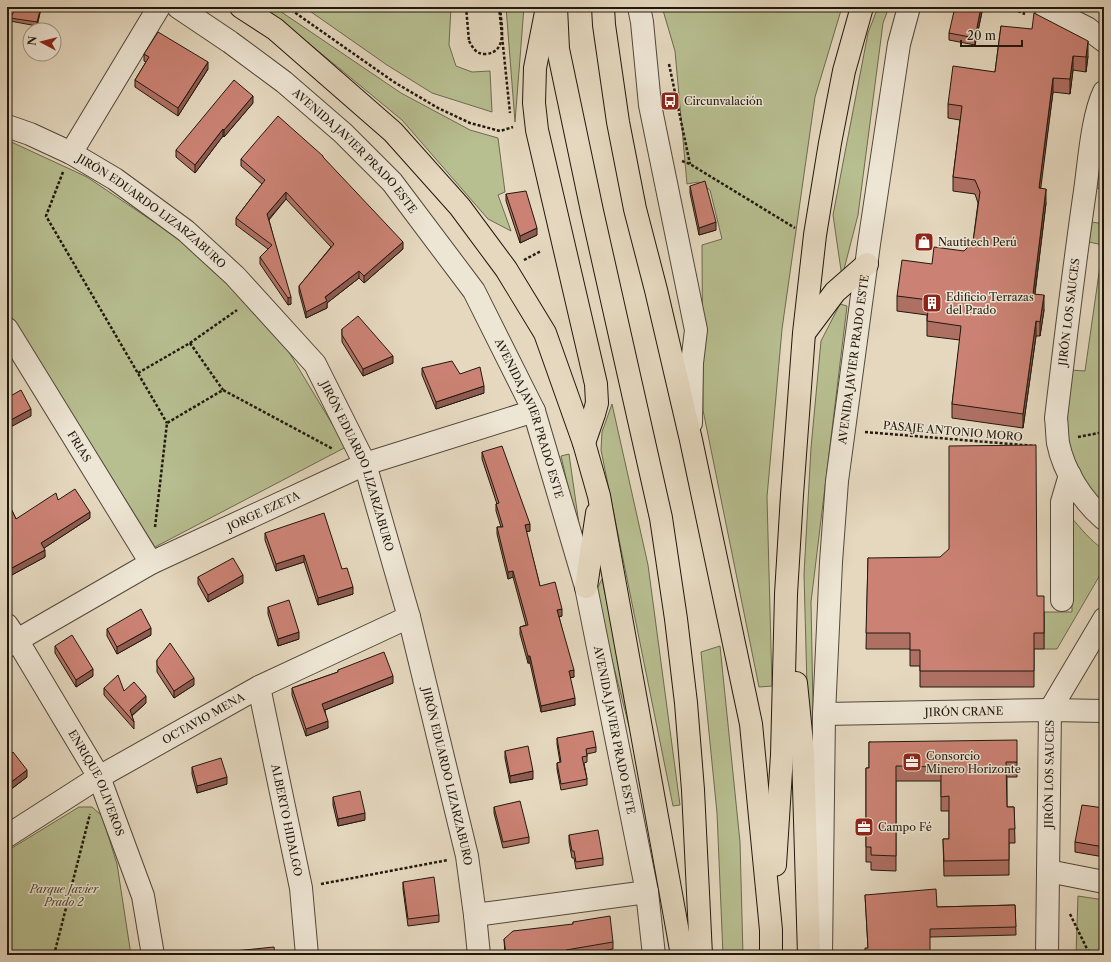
<svg xmlns="http://www.w3.org/2000/svg" width="1111" height="962" font-family="'Libre Caslon Text',serif">
  <rect width="100%" height="100%" fill="#e5d8bf"/>
  <filter id="stains"><feTurbulence type="fractalNoise" baseFrequency=".005" numOctaves="4"/><feColorMatrix values="0 0 0 0 .2 0 0 0 0 .09 0 0 0 0 .02 0 0 0 .5 -.17"/></filter>
  <radialGradient id="worn" r=".72"><stop offset=".6" stop-color="#630" stop-opacity="0"/><stop offset="1" stop-color="#630" stop-opacity=".3"/></radialGradient>
  <g fill="#b7be90" stroke="#6c6b4f">
    <polygon points="259,7 274,7 401,93 470,130 498,138 505,192 498,195 511,231 488,219 402,120 289,27"/>
    <polygon points="304,7 390,10 405,7 451,7 449,45 456,66 472,72 490,71 492,112 432,93 387,65"/>
    <polygon points="506,7 524,7 515,122"/>
    <polygon points="662,7 842,7 815,97 782,329 767,497 772,686 759,687 703,410 702,245 722,239 710,190 698,182 687,184 675,51"/>
    <polygon points="878,7 889,7 883,23 858,215 842,277 833,215 868,33"/>
    <polygon points="1104,138 1104,189 1096,188"/>
    <polygon points="7,140 87,177 203,255 287,349 346,447 155,547 7,310"/>
    <polygon points="1092,222 1104,224 1104,505 1085,484 1070,449 1066,427 1070,370 1085,371 1103,245 1089,242"/>
    <polygon points="840,304 847,306 811,602 814,763 809,762 804,574 811,448 821,341"/>
    <polygon points="612,404 648,565 680,805 673,806 601,450 602,432"/>
    <polygon points="569,454 583,552 561,456"/>
    <path d="M1071 517C1081 529 1091 541 1104 550V568L1057 649H1044V612H1072Z"/>
    <polygon points="602,579 647,797 595,593"/>
    <polygon points="720,646 740,842 743,955 723,955 717,813 701,652"/>
    <polygon points="79,807 92,807 102,816 117,864 131,955 7,955 7,851"/>
    <polygon points="1078,896 1104,900 1104,955 1076,955"/>
  </g>
  <g fill="none" stroke-linecap="round" stroke-linejoin="round">
    <g stroke="#52483a" stroke-width="24">
      <g id="minor">
        <path id="s1" d="M178 7 230 42 284 82 343 133 392 182 474 291 534 411 586 587 647 892 654 955"/>
        <polyline points="639,7 642,22 650,105 696,330 692,363 691,423"/>
        <polyline points="1045,7 1087,28 1104,41"/>
        <path d="M1104 92C1092 117 1089 163 1085 191 1074 266 1065 342 1056 418 1057 426 1057 435 1058 443 1064 472 1082 500 1104 519"/>
        <path id="s2" d="M7 126 30 134 71 153 115 179 186 231 235 276 315 364 365 464 409 617 467 856 475 915 479 955"/>
        <polyline points="71,153 159,7"/>
        <path id="s3" d="M7 329 151 563"/>
        <polyline points="1062,600 1062,502 1070,475"/>
        <path id="s4" d="M7 625 17 640 99 777 143 896 153 955"/>
        <path id="s5" d="M7 646 151 563 365 464 534 411"/>
        <path id="s6" d="M259 687 301 888 307 955"/>
        <path id="s7" d="M824 714 1050 710 1104 711"/>
        <path id="s8" d="M7 836 99 777 259 687 409 617"/>
        <polyline points="1048,871 1104,882"/>
        <polyline points="475,915 647,892"/>
        <path id="s9" d="M821 955 824 714 831 562 837 481 869 244 899 44 909 7"/>
        <path id="s10" d="M1047 955 1050 710 1104 619"/>
      </g>
    </g>
    <g stroke="#21180e" stroke-width="24">
      <g id="highway">
        <polyline points="241,7 275,29 393,132 460,207 506,269 545,333 584,443 599,496 682,955"/>
        <polyline points="547,7 535,68 534,103 537,130 596,384 597,403 594,414 584,443"/>
        <polyline points="556,7 558,49 592,211 661,518 676,619 686,703 693,790 701,955"/>
        <polyline points="603,7 604,25 618,122 635,209 656,290 691,440 751,724 771,930 771,955"/>
        <polyline points="805,332 835,292 867,264"/>
        <polyline points="586,587 597,513"/>
        <polyline points="796,683 803,753 809,955"/>
        <polyline points="775,865 782,755 786,594 792,495 804,333 815,235 830,143 844,71 862,7"/>
      </g>
    </g>
    <g stroke="#21180e" stroke-width="2.5" stroke-dasharray="3 2" stroke-linecap="butt">
      <polyline points="287,7 394,82 438,108 470,123 500,131 513,127"/>
      <polyline points="466,7 469,41"/>
      <polyline points="499,7 510,113"/>
      <polyline points="1009,7 1025,14"/>
      <polyline points="669,64 690,164"/>
      <polyline points="682,161 690,164 795,228"/>
      <polyline points="63,172 46,216 167,423"/>
      <polyline points="524,260 541,251"/>
      <polyline points="190,343 223,390"/>
      <polyline points="138,373 190,343 237,310"/>
      <polyline points="865,432 1036,446"/>
      <polyline points="1078,437 1104,432"/>
      <polyline points="155,527 167,423 223,390 333,449"/>
      <polyline points="321,884 448,860"/>
      <polyline points="1070,914 1090,955"/>
      <polyline points="54,955 90,814"/>
    </g>
    <use href="#minor" stroke="#eee6d5" stroke-width="22"/>
    <use href="#highway" stroke="#e5d8bf" stroke-width="22"/>
    <path stroke="#21180e" stroke-width="2.5" stroke-dasharray="3 2" stroke-linecap="butt" d="M469 41C473 48 476 54 485 54 509 53 501 23 500 7"/>
  </g>
  <g fill="#af7064" stroke="#21180e">
    <polygon points="41,7 37,26 10,21 10,18"/>
    <polygon points="983,7 975,45 949,40 949,33"/>
    <polygon points="1001,26 1088,56 1086,72 1073,70 1070,94 1053,92 1040,188 1046,203 1035,294 1044,310 1040,336 1036,336 1023,428 952,418 952,404 960,340 927,336 927,315 897,311 897,296 932,264 964,251 973,242 978,203 975,194 953,191 953,177 960,120 948,118 948,104 995,72"/>
    <polygon points="144,54 208,69 178,116 135,87 135,80 146,62 144,61"/>
    <polygon points="253,103 224,137 223,136 195,173 176,157 176,150"/>
    <polygon points="323,158 403,249 364,283 359,278 327,303 327,308 306,318 299,292 299,286 331,247 286,199 269,220 291,304 288,305 260,264 260,257 268,249 236,225 236,218 262,184 241,166 241,159"/>
    <polygon points="690,186 716,230 699,235 690,193"/>
    <polygon points="506,194 537,235 520,243 506,201"/>
    <polygon points="342,329 393,363 363,376 342,342"/>
    <polygon points="422,368 460,374 484,393 436,409 422,375"/>
    <polygon points="482,452 530,531 526,531 540,586 562,616 559,617 574,677 570,678 575,705 541,712 530,663 528,663 520,634 520,627 526,625 513,577 508,579 497,534 497,527 501,527 496,511 496,504 497,504 482,459"/>
    <polygon points="7,500 16,519 58,500 90,518 44,548 45,557 10,576 7,570"/>
    <polygon points="265,533 342,569 353,594 318,605 304,562 276,571 265,540"/>
    <polygon points="868,558 1037,596 1044,612 1044,649 1034,649 1034,687 920,687 920,666 910,666 910,649 866,649"/>
    <polygon points="198,577 243,583 208,602 198,584"/>
    <polygon points="268,607 299,639 278,646 268,614"/>
    <polygon points="107,629 151,635 117,654 107,636"/>
    <polygon points="55,646 93,676 76,687 55,653"/>
    <polygon points="157,660 194,685 174,698 157,672"/>
    <polygon points="338,670 393,683 325,710 328,728 306,736 292,695 292,688 338,672"/>
    <polygon points="104,688 124,691 146,703 132,716 134,722 134,729 104,695"/>
    <polygon points="557,738 596,747 596,752 587,754 587,762 584,763 587,779 587,785 561,790 557,769 557,763 560,762 557,744"/>
    <polygon points="869,742 1017,762 1017,777 1007,777 1007,807 1014,807 1015,843 1009,843 1009,875 944,876 943,839 949,839 949,811 941,811 941,781 896,781 896,871 871,870 871,862 866,862 866,768 869,768"/>
    <polygon points="505,751 533,779 510,783 505,758"/>
    <polygon points="7,757 27,777 10,790 7,786"/>
    <polygon points="192,767 227,784 197,793 192,774"/>
    <polygon points="333,797 365,820 338,826 333,805"/>
    <polygon points="494,807 529,837 529,843 503,848 494,813"/>
    <polygon points="1104,808 1104,857 1075,852 1075,842"/>
    <polygon points="569,835 603,858 603,865 576,869 574,858 572,858 569,842"/>
    <polygon points="403,882 439,915 439,922 408,926 403,889"/>
    <polygon points="865,895 937,907 1015,905 1016,935 930,937 868,948"/>
    <polygon points="573,922 613,942 613,949 578,955 505,955 504,939 573,925"/>
  </g>
  <g fill="#8e5b51" stroke="#21180e">
    <polygon points="41,7 41,9 37,26 37,22"/>
    <polygon points="981,7 983,7 975,45 975,38"/>
    <polygon points="1088,41 1088,56 1086,72 1086,57"/>
    <polygon points="1073,56 1073,70 1070,94 1070,79"/>
    <polygon points="208,62 208,69 178,116 178,108"/>
    <polygon points="1053,78 1053,92 1039,202 1039,188"/>
    <polygon points="253,96 253,103 224,137 224,130"/>
    <polygon points="223,129 223,136 195,173 195,165"/>
    <polygon points="1046,189 1046,203 1033,308 1033,294"/>
    <polygon points="286,192 286,199 267,221 267,214"/>
    <polygon points="716,222 716,230 699,235 699,228"/>
    <polygon points="537,228 537,235 520,243 520,236"/>
    <polygon points="403,242 403,249 364,283 364,276"/>
    <polygon points="359,271 359,278 327,303 327,308 306,318 306,312"/>
    <polygon points="1044,295 1044,310 1040,336 1040,322"/>
    <polygon points="291,297 291,304 288,305 288,298"/>
    <polygon points="1036,321 1036,336 1023,428 1023,414"/>
    <polygon points="393,356 393,363 363,376 363,369"/>
    <polygon points="484,386 484,393 436,409 436,402"/>
    <polygon points="31,409 31,416 7,429 7,422"/>
    <polygon points="90,512 90,518 41,550 41,543"/>
    <polygon points="530,524 530,531 525,532 525,525"/>
    <polygon points="45,550 45,557 10,576 10,569"/>
    <polygon points="304,555 304,562 276,571 276,564"/>
    <polygon points="513,571 513,577 508,579 508,572"/>
    <polygon points="243,575 243,583 208,602 208,595"/>
    <polygon points="353,587 353,594 318,605 318,598"/>
    <polygon points="562,609 562,616 557,617 557,610"/>
    <polygon points="151,628 151,635 117,654 117,647"/>
    <polygon points="299,632 299,639 278,646 278,639"/>
    <rect x="528" y="656" width="2" height="7"/>
    <polygon points="93,669 93,676 76,687 76,680"/>
    <polygon points="574,670 574,677 569,678 569,671"/>
    <polygon points="393,676 393,683 322,711 322,704"/>
    <polygon points="194,678 194,685 174,698 174,691"/>
    <polygon points="146,696 146,703 130,717 130,710"/>
    <polygon points="575,698 575,705 541,712 541,706"/>
    <polygon points="328,721 328,728 306,736 306,729"/>
    <polygon points="27,770 27,777 10,790 10,783"/>
    <polygon points="533,771 533,779 510,783 510,776"/>
    <polygon points="227,777 227,784 197,793 197,786"/>
    <polygon points="365,813 365,820 338,826 338,819"/>
  </g>
  <g fill="#cb8274" stroke="#21180e">
    <polygon points="17,7 41,7 37,22 10,18"/>
    <polygon points="955,7 981,7 975,38 949,33"/>
    <polygon points="1034,13 1088,41 1086,57 1073,56 1070,79 1053,78 1039,188 1046,189 1033,294 1044,295 1040,322 1036,321 1023,414 952,404 961,326 927,321 929,300 897,296 902,260 932,264 934,247 964,251 973,242 980,192 975,180 953,177 962,106 948,104 953,66 995,72 1001,26 1032,29"/>
    <polygon points="158,32 208,62 178,108 135,80 149,57 144,54"/>
    <polygon points="234,80 253,96 224,130 223,129 195,165 176,150"/>
    <polygon points="278,116 323,156 323,157 403,242 364,276 359,271 325,297 327,301 306,312 299,286 334,244 286,192 267,214 291,297 288,298 260,257 272,245 236,218 265,180 241,159"/>
    <polygon points="705,181 716,222 699,228 690,186"/>
    <polygon points="526,191 537,228 520,236 506,194"/>
    <polygon points="358,316 393,356 363,369 342,335 342,329"/>
    <polygon points="452,361 460,374 480,367 484,386 436,402 422,368"/>
    <polygon points="21,390 31,409 7,422 7,398"/>
    <polygon points="1036,445 1037,596 1044,596 1044,633 1034,633 1034,671 920,671 920,650 910,650 910,633 866,633 868,558 940,557 949,549 949,446"/>
    <polygon points="502,446 530,524 525,525 540,586 555,582 562,609 557,610 574,670 569,671 575,698 541,706 530,656 528,656 520,627 528,625 513,571 508,572 497,527 503,527 496,504 499,503 482,452"/>
    <polygon points="75,489 90,512 41,543 45,550 10,569 7,563 7,500 16,519 56,493 58,500"/>
    <polygon points="324,513 342,569 347,568 353,587 318,598 304,555 276,564 265,533"/>
    <polygon points="233,558 243,575 208,595 198,577"/>
    <polygon points="289,600 299,632 278,639 268,607"/>
    <polygon points="141,609 151,628 117,647 107,629"/>
    <polygon points="72,635 93,669 76,680 55,646"/>
    <polygon points="170,643 194,678 174,691 157,665 157,660"/>
    <polygon points="384,652 393,676 322,704 328,721 306,729 292,688 338,672 338,670"/>
    <polygon points="118,675 124,691 134,682 146,696 130,710 134,722 104,688"/>
    <polygon points="593,731 596,747 586,749 587,756 582,757 587,779 561,784 557,763 561,762 557,738"/>
    <polygon points="1017,740 1017,762 1006,762 1007,807 1014,807 1015,829 1009,829 1009,860 944,861 943,839 949,839 949,796 941,797 941,767 896,766 896,856 871,855 871,847 866,847 866,768 869,768 869,742"/>
    <polygon points="528,746 533,771 510,776 505,751"/>
    <polygon points="13,752 27,770 10,783 7,779 7,757"/>
    <polygon points="221,758 227,777 197,786 192,767"/>
    <polygon points="360,791 365,813 338,819 333,797"/>
    <polygon points="520,801 529,837 503,842 494,807"/>
    <polygon points="1082,805 1104,808 1104,847 1075,842"/>
    <polygon points="598,830 603,858 576,862 574,851 572,851 569,835"/>
    <polygon points="434,877 439,915 408,919 403,882"/>
    <polygon points="936,889 937,907 1015,905 1016,927 930,929 930,955 865,955 865,948 868,948 865,895"/>
    <polygon points="610,916 613,942 566,950 566,952 537,955 506,955 504,939 513,931 573,924 573,922"/>
    <polygon points="274,947 275,955 235,955 235,951"/>
  </g>
  <defs>
    <g id="bus-square" transform="scale(1)"><rect x="-9" y="-9" width="18" height="18" rx="4" fill="#8f2418" stroke="#eee6d5"/><path d="M-5-6H5V4H4V6H2V4H-2V6H-4V4H-5ZM-3.5-4V0h7V-4ZM-3.5 1.2v1.5H-2V1.2ZM2 1.2v1.5H3.5V1.2Z" fill="#fff"/></g>
    <g id="shop-square" transform="scale(1)"><rect x="-9" y="-9" width="18" height="18" rx="4" fill="#8f2418" stroke="#eee6d5"/><path d="M-5-2.5h2.3a2.7 3.5 0 0 1 5.4 0H5L5.5 6h-11ZM-1.5-2.5h3a1.5 2.3 0 0 0-3 0Z" fill="#fff"/></g>
    <g id="building-square" transform="scale(1)"><rect x="-9" y="-9" width="18" height="18" rx="4" fill="#8f2418" stroke="#eee6d5"/><path d="M-4-6H4V6H1V3H-1V6H-4ZM-2.5-4.3h1.7v1.8h-1.7ZM.8-4.3h1.7v1.8H.8ZM-2.5-1h1.7V.8h-1.7ZM.8-1h1.7V.8H.8Z" fill="#fff"/></g>
    <g id="office-square" transform="scale(1)"><rect x="-9" y="-9" width="18" height="18" rx="4" fill="#8f2418" stroke="#eee6d5"/><path d="M-6-3h4V-5.5h4V-3h4V5H-6ZM-1-4.5V-3h2v-1.5ZM-6 0V1H6V0Z" fill="#fff"/></g>
  </defs>
  <g fill-rule="evenodd">
    <use href="#bus-square" x="670" y="101"/>
    <use href="#shop-square" x="924" y="242"/>
    <use href="#building-square" x="932" y="303"/>
    <use href="#office-square" x="912" y="762"/>
    <use href="#office-square" x="864" y="827"/>
  </g>
  <g text-anchor="middle" dominant-baseline="central" stroke-width="3" stroke-linejoin="round" paint-order="stroke">
    <g font-size="11" fill="#21180e" stroke="#eee6d5" text-anchor="start">
      <text x="684" y="101">Circunvalación</text>
      <text x="938" y="242">Nautitech Perú</text>
      <text x="946" y="297">Edificio Terrazas<tspan x="946" dy="13">del Prado</tspan></text>
      <text x="926" y="756">Consorcio<tspan x="926" dy="13">Minero Horizonte</tspan></text>
      <text x="878" y="827">Campo Fé</text>
    </g>
    <g font-size="11" fill="#21180e" stroke="#eee6d5">
      <text stroke="none"><textPath href="#s1" startOffset="229">AVENIDA JAVIER PRADO ESTE</textPath></text>
      <text stroke="none"><textPath href="#s2" startOffset="169">JIRÓN EDUARDO LIZARZABURO</textPath></text>
      <text transform="translate(1069 312) rotate(-83)">JIRÓN LOS SAUCES</text>
      <text stroke="none"><textPath href="#s9" startOffset="597">AVENIDA JAVIER PRADO ESTE</textPath></text>
      <text stroke="none"><textPath href="#s1" startOffset="553">AVENIDA JAVIER PRADO ESTE</textPath></text>
      <text transform="translate(953 431) rotate(5)">PASAJE ANTONIO MORO</text>
      <text stroke="none"><textPath href="#s3" startOffset="138">FRIAS</textPath></text>
      <text stroke="none"><textPath href="#s2" startOffset="505">JIRÓN EDUARDO LIZARZABURO</textPath></text>
      <text stroke="none"><textPath href="#s5" startOffset="290">JORGE EZETA</textPath></text>
      <text stroke="none"><textPath href="#s7" startOffset="140">JIRÓN CRANE</textPath></text>
      <text stroke="none"><textPath href="#s8" startOffset="229">OCTAVIO MENA</textPath></text>
      <text stroke="none"><textPath href="#s1" startOffset="877">AVENIDA JAVIER PRADO ESTE</textPath></text>
      <text stroke="none"><textPath href="#s10" startOffset="181">JIRÓN LOS SAUCES</textPath></text>
      <text stroke="none"><textPath href="#s2" startOffset="829">JIRÓN EDUARDO LIZARZABURO</textPath></text>
      <text stroke="none"><textPath href="#s4" startOffset="182">ENRIQUE OLIVEROS</textPath></text>
      <text stroke="none"><textPath href="#s6" startOffset="136">ALBERTO HIDALGO</textPath></text>
    </g>
    <g font-size="11" font-style="italic" fill="#4e4a35" stroke="#eee6d5">
      <text x="64" y="889">Parque Javier<tspan x="64" dy="13">Prado 2</tspan></text>
    </g>
  </g>
  <rect width="1111" height="962" fill="none" stroke="#e5d8bf" stroke-width="24"/>
  <rect x="8" y="8" width="1095" height="946" fill="none" stroke="#21180e" stroke-width="2"/>
  <rect x="12" y="12" width="1087" height="938" fill="none" stroke="#21180e"/>
  <g transform="translate(42 42) rotate(277)"><circle r="19" fill="#eee6d5" stroke="#9c9485"/>
  <path d="M0-3L7 15L0 10L-7 15Z" fill="#8f2418"/>
  <text y="-6" font-size="11" font-weight="bold" text-anchor="middle" fill="#21180e">N</text>
  </g>
  <path d="M961 40v6h61v-6" fill="none" stroke="#21180e" stroke-width="2"/>
  <text x="967" y="40" font-size="12" fill="#21180e" stroke="#eee6d5" stroke-width="3" paint-order="stroke">20 m</text>
  <rect width="100%" height="100%" filter="url(#stains)"/>
  <rect width="100%" height="100%" fill="url(#worn)"/>
</svg>
